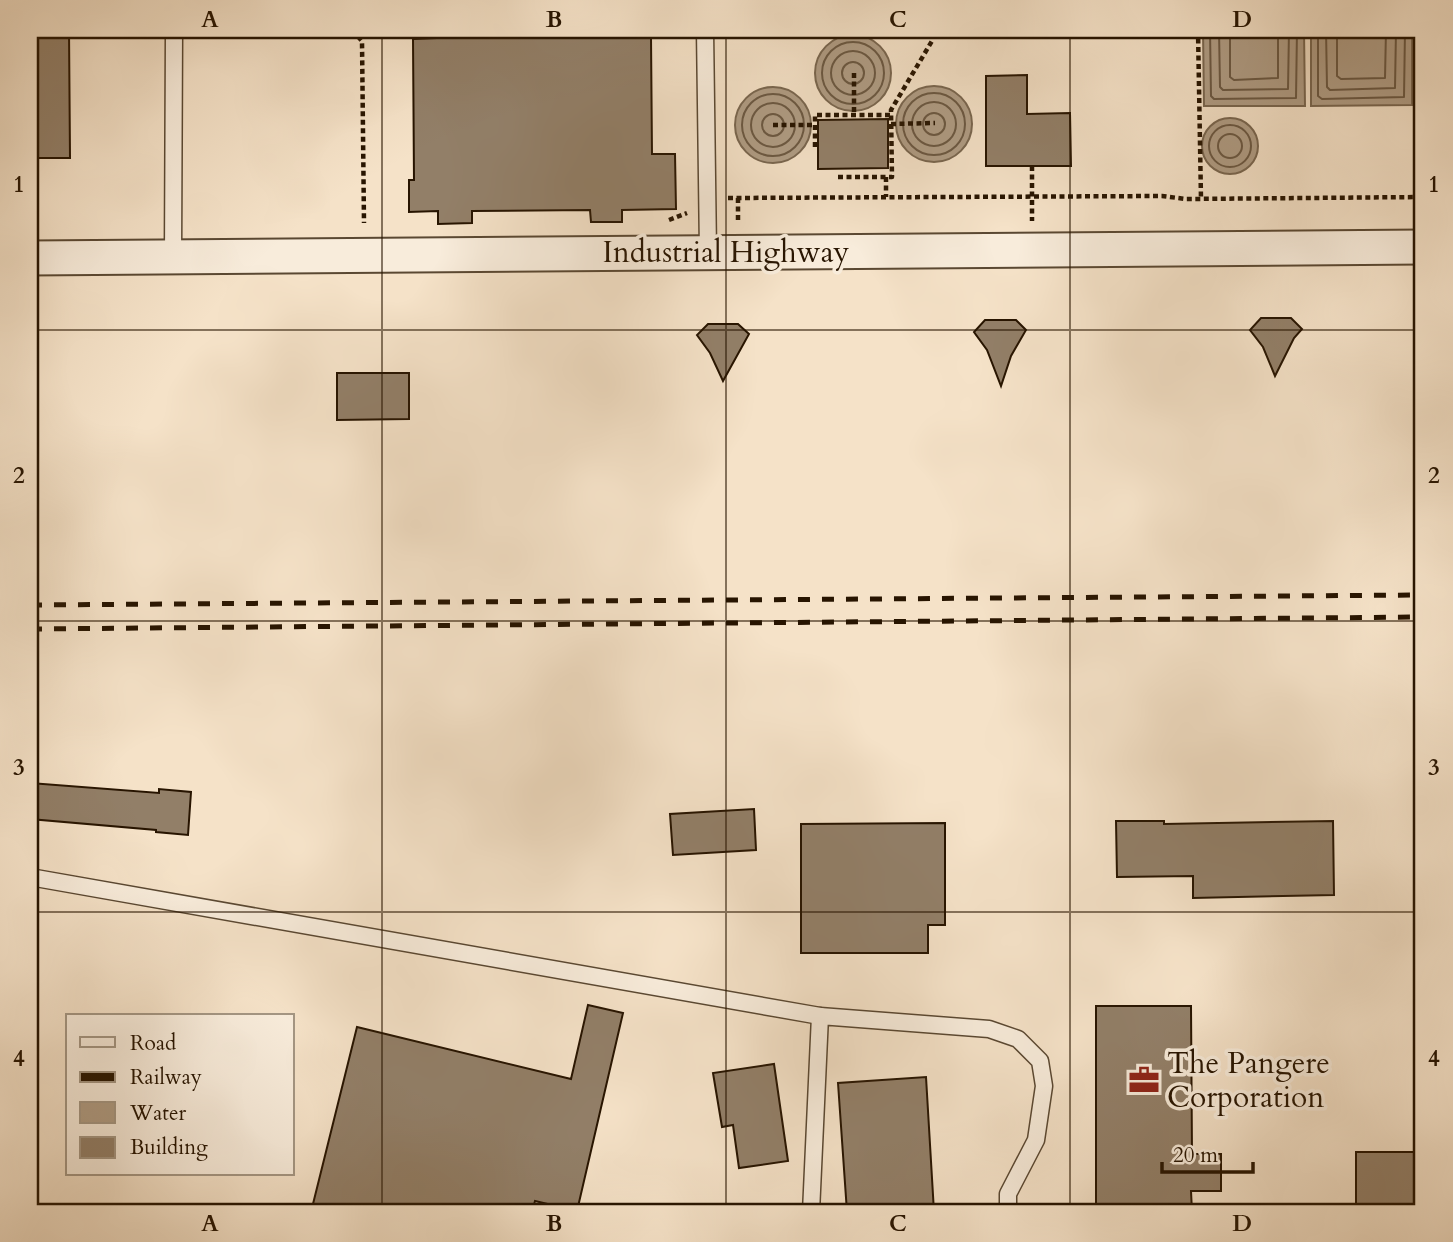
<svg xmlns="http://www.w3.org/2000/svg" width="1453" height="1242" font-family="Cardo,serif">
  <rect width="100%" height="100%" fill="#f5e2c8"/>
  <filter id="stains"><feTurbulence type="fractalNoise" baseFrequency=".00286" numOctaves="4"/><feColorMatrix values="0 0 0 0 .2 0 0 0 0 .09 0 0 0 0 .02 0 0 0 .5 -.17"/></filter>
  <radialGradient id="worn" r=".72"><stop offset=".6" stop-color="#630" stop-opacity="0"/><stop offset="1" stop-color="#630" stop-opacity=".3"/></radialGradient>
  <g fill="#af9c84" stroke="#79664f" stroke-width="2">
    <polygon points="1203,30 1304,30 1305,106 1204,106"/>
    <polygon points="1311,30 1412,30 1412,105 1311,106"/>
    <circle cx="853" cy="73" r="38"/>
    <circle cx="934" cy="124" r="38"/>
    <circle cx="773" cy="125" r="38"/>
    <circle cx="1230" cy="146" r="28"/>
  </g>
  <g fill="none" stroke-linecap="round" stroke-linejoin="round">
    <g stroke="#6b5842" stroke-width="2">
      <polyline points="1210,30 1211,96 1214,99 1296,98 1297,30"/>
      <polyline points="1219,30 1220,87 1223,90 1288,89 1289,30"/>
      <polyline points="1230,30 1230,77 1234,80 1278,78 1278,30"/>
      <polyline points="1318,30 1318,96 1322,99 1404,97 1405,30"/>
      <polyline points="1326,30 1327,87 1330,90 1395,88 1396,30"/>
      <polyline points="1337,30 1337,76 1341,79 1385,78 1386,30"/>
      <circle cx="853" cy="73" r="31"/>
      <circle cx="853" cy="73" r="22"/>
      <circle cx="853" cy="73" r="11"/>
      <circle cx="934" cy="124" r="31"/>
      <circle cx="773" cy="125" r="31"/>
      <circle cx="934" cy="124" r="22"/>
      <circle cx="773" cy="125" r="22"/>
      <circle cx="934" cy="124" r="11"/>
      <circle cx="773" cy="125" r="11"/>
      <circle cx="1230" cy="146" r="21"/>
      <circle cx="1230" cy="146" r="12"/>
    </g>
  </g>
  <g fill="#927f68" stroke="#271400" stroke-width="2">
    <polygon points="30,30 69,30 70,158 30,158"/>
    <polygon points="588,30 622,30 622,37 651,37 652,154 675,154 676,209 622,210 622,222 591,222 590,210 472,211 472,223 438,224 438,211 409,212 409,180 414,180 413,39 436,38 436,31 470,31 470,38 588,37"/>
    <polygon points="1027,75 1027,114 1070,113 1071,166 986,166 986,76"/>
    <polygon points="888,119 888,168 818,169 818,120"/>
    <polygon points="1261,318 1291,318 1302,329 1294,338 1275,376 1263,347 1250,330"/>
    <polygon points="985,320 1016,320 1026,330 1011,356 1001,386 987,350 974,332"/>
    <polygon points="708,324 738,324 749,334 723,381 710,353 697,335"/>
    <polygon points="337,373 409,373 409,419 337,420"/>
    <polygon points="30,783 159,793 159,789 191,792 188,835 156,832 156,830 30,819"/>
    <polygon points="754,809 756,850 673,855 670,814"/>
    <polygon points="1116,821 1164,821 1164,824 1333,821 1334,895 1193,898 1193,876 1117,877"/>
    <polygon points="945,823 945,925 928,925 928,953 801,953 801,824"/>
    <polygon points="588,1005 623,1013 577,1211 535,1201 532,1212 311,1212 357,1027 571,1079"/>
    <polygon points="1096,1006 1191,1006 1192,1154 1221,1154 1221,1191 1191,1191 1192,1212 1096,1212"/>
    <polygon points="774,1064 788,1161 739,1168 733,1125 722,1127 713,1073"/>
    <polygon points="926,1077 934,1212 847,1212 838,1083"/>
    <rect x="1356" y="1152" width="67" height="60"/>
  </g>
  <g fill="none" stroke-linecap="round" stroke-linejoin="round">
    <g stroke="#5a4832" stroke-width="19">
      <g id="lane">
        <polyline points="705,30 708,252"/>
        <polyline points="173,256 174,30"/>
        <polyline points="30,877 820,1016"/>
        <polyline points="811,1212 820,1016 989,1029 1018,1039 1040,1061 1044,1086 1036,1140 1008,1194 1008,1212"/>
      </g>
    </g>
    <g stroke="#5a4832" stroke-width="37">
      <polyline id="street" points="30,258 1423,247"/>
    </g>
    <g stroke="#271400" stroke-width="4.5" stroke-dasharray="5 3.5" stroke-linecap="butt">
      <polyline points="267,30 270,32 354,32 362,41 364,223"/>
      <polyline points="1198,30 1201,199"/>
      <polyline points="854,73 854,115"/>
      <polyline points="891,124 935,123"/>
      <polyline points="773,125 815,125"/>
      <polyline points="815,147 815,115 891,115"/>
      <polyline points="1032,166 1032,221"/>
      <polyline points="838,177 892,177 891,110 932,41"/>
      <polyline points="886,177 886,197"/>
      <polyline points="728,198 1162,196 1186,199 1423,197"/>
      <polyline points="738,198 738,221"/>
      <polyline points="669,220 687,213"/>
    </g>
    <use href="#lane" stroke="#f8ecdb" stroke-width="16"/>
    <use href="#street" stroke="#f8ecdb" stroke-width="33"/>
    <g stroke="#271400" stroke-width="5" stroke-dasharray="12 12" stroke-linecap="butt">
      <polyline points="30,605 1423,595"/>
      <polyline points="30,629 1423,617"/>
    </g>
  </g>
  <path fill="none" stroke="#271400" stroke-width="2" stroke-opacity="0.55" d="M382 30V1212M726 30V1212M1070 30V1212M30 330H1423M30 621H1423M30 912H1423"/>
  <defs>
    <g id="office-bare" transform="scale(2.415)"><path d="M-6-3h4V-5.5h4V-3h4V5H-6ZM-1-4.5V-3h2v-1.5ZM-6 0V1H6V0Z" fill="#8f2418" stroke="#f8ecdb" stroke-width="2.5" paint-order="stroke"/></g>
  </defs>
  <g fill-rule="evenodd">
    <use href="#office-bare" x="1144" y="1080"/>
  </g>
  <g text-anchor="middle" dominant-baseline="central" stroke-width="7" stroke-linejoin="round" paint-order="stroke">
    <g font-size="30" fill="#271400" stroke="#f8ecdb">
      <text x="726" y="252">Industrial Highway</text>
    </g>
    <g font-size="30" fill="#271400" stroke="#f8ecdb" text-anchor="start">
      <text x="1167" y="1063">The Pangere<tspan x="1167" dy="34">Corporation</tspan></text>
    </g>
  </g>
  <rect width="1453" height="1242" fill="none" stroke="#f5e2c8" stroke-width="77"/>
  <rect x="66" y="1014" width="228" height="161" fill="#f8ecdb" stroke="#a49683" stroke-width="2"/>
  <rect x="80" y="1037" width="35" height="10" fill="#f8ecdb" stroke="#a49683" stroke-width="2"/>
  <text x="130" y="1050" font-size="21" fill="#271400">Road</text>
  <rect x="80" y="1072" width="35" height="10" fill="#271400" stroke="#a49683" stroke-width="2"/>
  <text x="130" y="1084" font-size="21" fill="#271400">Railway</text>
  <rect x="80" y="1102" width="35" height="21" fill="#af9c84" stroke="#a49683" stroke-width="2"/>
  <text x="130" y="1120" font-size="21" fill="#271400">Water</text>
  <rect x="80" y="1137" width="35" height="21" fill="#927f68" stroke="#a49683" stroke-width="2"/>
  <text x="130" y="1154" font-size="21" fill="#271400">Building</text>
  <path d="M1162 1162v10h91v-10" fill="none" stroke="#271400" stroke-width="3.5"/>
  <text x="1173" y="1162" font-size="21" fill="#271400" stroke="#f8ecdb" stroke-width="5" paint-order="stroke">20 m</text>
  <rect x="38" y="38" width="1376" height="1166" fill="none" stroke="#271400" stroke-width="2.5"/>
  <g font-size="23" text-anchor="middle" font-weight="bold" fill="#271400">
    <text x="210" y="27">A</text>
    <text x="554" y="27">B</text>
    <text x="898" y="27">C</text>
    <text x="1242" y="27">D</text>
    <text x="19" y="192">1</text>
    <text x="1434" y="192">1</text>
    <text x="19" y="483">2</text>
    <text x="1434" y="483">2</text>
    <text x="19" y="775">3</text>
    <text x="1434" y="775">3</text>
    <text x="19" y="1066">4</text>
    <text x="1434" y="1066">4</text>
    <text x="210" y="1231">A</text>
    <text x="554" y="1231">B</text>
    <text x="898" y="1231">C</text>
    <text x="1242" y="1231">D</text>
  </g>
  <rect width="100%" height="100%" filter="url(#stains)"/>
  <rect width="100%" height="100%" fill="url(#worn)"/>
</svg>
